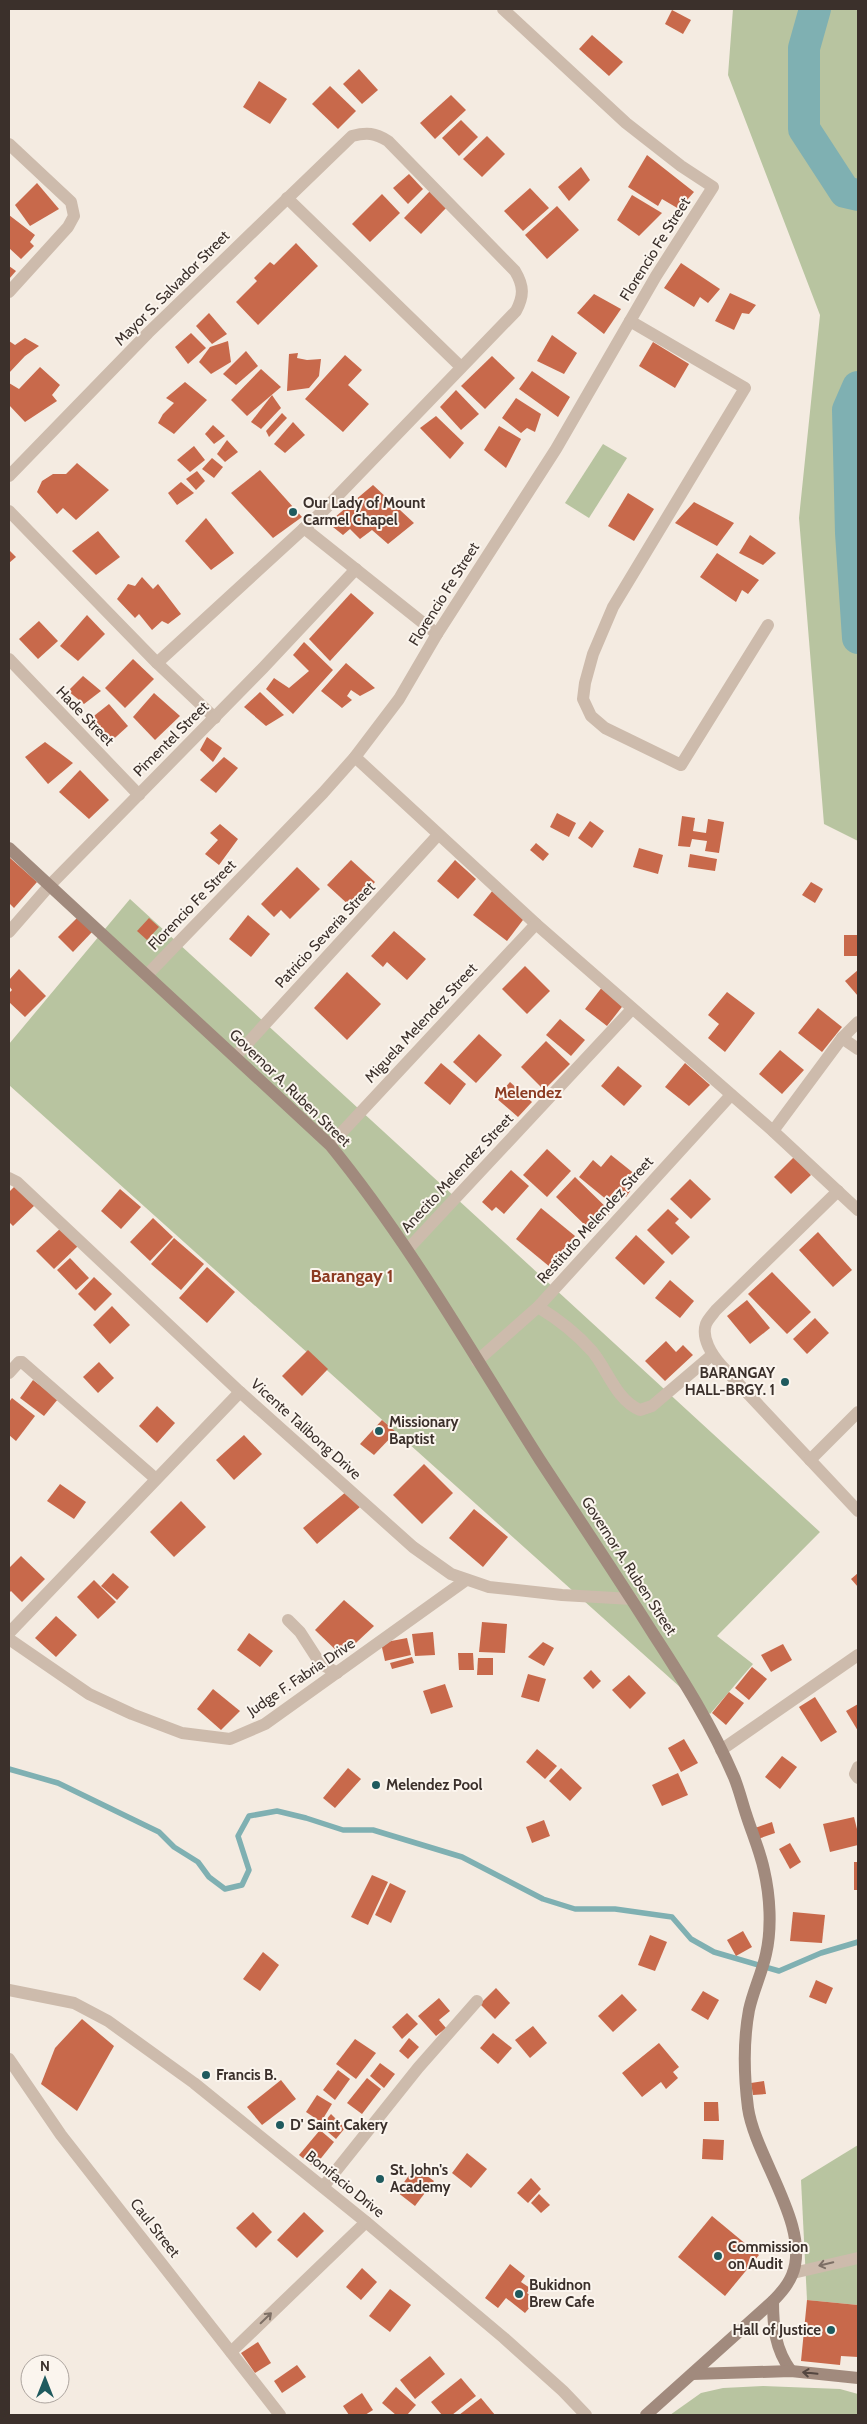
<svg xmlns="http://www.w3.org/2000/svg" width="867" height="2424" font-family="Cabin,sans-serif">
  <rect width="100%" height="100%" fill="#f4ebe1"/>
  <g fill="#b8c4a0">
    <polygon points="733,9 858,9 858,841 824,824 799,518 820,315 728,75"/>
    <polygon points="603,444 627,458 589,518 565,503"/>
    <polygon points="130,899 820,1532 717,1636 753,1664 710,1714 9,1085 9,1044"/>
    <polygon points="858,2145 858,2305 807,2300 801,2180"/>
    <polygon points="763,2386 840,2389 858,2394 858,2415 670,2415 701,2393 723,2388"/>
  </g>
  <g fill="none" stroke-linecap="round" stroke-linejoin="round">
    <polyline stroke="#7fb0b2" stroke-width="5.5" points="9,1769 58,1783 159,1832 174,1847 198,1862 209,1877 225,1889 242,1885 249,1870 238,1836 249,1816 277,1811 306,1818 343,1830 373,1830 462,1857 543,1899 575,1909 615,1909 672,1917 691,1939 714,1952 779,1971 821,1953 858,1942"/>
    <g stroke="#7fb0b2" stroke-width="32">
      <polyline points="815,9 804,48 804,129 845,192 858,195"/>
      <polyline points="858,387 848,410 851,533 858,638"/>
    </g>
  </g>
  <g fill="#c8694b">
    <polygon points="672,10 691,20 683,34 665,24"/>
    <polygon points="592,35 623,62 609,76 579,49"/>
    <polygon points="359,69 378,90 362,104 343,84"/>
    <polygon points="259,81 287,99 270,124 243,107"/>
    <polygon points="330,86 356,111 338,129 312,104"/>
    <polygon points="451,95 466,110 435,139 420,123"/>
    <polygon points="461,120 478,137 459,156 442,138"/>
    <polygon points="487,136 505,154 482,177 463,159"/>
    <polygon points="647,155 694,192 679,209 662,199 658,206 628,187"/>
    <polygon points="581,167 590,180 569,201 558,187"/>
    <polygon points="409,174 423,189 408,204 393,188"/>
    <polygon points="37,183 59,209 30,226 15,205"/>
    <polygon points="530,188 549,208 523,231 504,211"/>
    <polygon points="431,190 448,206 421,234 404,218"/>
    <polygon points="382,194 400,213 370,242 352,224"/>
    <polygon points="632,195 662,213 639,236 617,220"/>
    <polygon points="557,206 579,230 547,259 525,235"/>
    <polygon points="9,215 35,235 30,242 34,246 21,259 9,248"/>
    <polygon points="296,243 318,266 258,325 236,302 257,281 254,278 270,262 274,265"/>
    <polygon points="681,263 720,289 708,303 700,297 694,307 664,288"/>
    <polygon points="9,266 16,271 9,279"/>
    <polygon points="730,293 756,305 749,314 742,313 734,330 715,321"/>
    <polygon points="594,294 621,309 604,334 577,313"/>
    <polygon points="209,313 227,334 212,344 196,326"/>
    <polygon points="191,333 206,348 188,364 175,347"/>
    <polygon points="552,335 577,353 564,374 537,361"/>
    <polygon points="25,338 39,346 25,356 9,373 9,341 15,345"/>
    <polygon points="228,341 231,362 211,374 199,362 210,347"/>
    <polygon points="653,342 689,364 675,388 639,366"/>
    <polygon points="246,351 258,366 236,385 223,374"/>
    <polygon points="298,353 297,358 307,360 321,359 319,376 309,388 287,391 289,354"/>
    <polygon points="345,355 362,370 348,385 369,404 343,432 305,399"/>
    <polygon points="492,356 515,378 485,409 461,386"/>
    <polygon points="40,367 60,385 52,395 57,401 25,422 9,405 9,383 19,389"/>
    <polygon points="261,369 281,387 247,416 231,400"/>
    <polygon points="532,371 570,397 558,417 519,389"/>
    <polygon points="185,382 207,400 174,434 158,423 163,414 174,403 166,398"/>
    <polygon points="456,390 479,414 461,430 440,407"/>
    <polygon points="272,395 281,408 261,429 251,422"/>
    <polygon points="516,398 541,414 535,432 527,428 521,433 502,418"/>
    <polygon points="282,413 287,418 269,437 266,431"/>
    <polygon points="436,416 464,443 450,459 420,428"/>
    <polygon points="293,422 305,435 285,453 274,444"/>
    <polygon points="213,425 225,436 214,444 205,434"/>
    <polygon points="499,426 521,439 506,468 484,450"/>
    <polygon points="227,440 238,452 225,462 217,454"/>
    <polygon points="194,446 205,460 190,472 177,460"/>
    <polygon points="212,458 223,467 214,478 202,469"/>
    <polygon points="77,463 109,490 76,520 63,508 57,514 37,492 42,481 53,474 66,474"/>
    <polygon points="260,470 302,517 273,538 231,493"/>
    <polygon points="197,471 205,481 196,490 186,479"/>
    <polygon points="181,482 194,493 177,505 168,493"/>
    <polygon points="373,485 414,523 388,544 372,530 360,539 350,529 343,535 328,523"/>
    <polygon points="628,493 654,509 634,541 608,526"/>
    <polygon points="694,502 734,523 717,546 675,523"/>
    <polygon points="206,518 234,553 211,570 185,541"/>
    <polygon points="98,531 120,557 96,575 72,551"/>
    <polygon points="750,535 776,553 763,565 739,553"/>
    <polygon points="9,550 16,557 9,563"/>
    <polygon points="717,553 759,580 748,594 742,590 736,602 700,577"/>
    <polygon points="142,577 153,589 158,584 181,614 168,624 162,621 152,630 139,614 135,618 117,599 128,584 135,586"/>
    <polygon points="351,593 374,613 330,661 309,639"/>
    <polygon points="87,615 105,634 78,661 60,646"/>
    <polygon points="39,621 58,641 38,659 19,639"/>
    <polygon points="304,642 333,670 293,714 266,689 274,678 289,688 309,671 293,655"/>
    <polygon points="133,659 154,679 125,708 105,688"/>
    <polygon points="346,663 375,688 360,696 351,690 347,696 352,700 342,708 321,691"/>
    <polygon points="83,676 101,691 84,704 68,691"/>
    <polygon points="260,692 284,715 266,726 244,707"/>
    <polygon points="154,693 180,716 155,740 133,717"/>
    <polygon points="109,704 128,726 106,746 85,723"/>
    <polygon points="207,737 222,748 213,762 200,750"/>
    <polygon points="45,742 73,763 48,784 25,757"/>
    <polygon points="224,757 238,768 216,793 200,780"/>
    <polygon points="80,770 109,800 89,819 59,792"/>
    <polygon points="557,813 576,823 569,837 550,827"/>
    <polygon points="682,816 695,818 693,831 706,833 708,819 724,822 719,853 705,851 707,841 692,839 690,847 678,846"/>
    <polygon points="590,821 604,831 592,848 578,838"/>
    <polygon points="220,824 238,839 219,865 205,854 218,840 210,833"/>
    <polygon points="536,843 549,854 543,861 530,850"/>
    <polygon points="639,848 663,855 658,874 633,867"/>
    <polygon points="690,854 717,859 715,871 688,867"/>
    <polygon points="9,857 37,882 14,908 9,903"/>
    <polygon points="351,860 375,882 351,907 327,885"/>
    <polygon points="455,860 476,879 458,899 437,881"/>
    <polygon points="297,867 320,889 290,919 281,910 274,917 261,904"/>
    <polygon points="811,882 823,889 815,903 802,895"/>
    <polygon points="493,890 526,916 507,941 473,915"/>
    <polygon points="248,915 270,934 251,957 229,939"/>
    <polygon points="78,917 93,931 73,952 58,937"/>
    <polygon points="149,918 159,927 147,940 137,931"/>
    <polygon points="394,931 426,959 407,980 387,962 383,967 371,956"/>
    <rect x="844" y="935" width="14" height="21"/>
    <polygon points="525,966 550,991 527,1014 502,989"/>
    <polygon points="19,969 46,996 25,1017 9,1002 9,993 12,990 9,986 9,980"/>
    <polygon points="858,970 858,996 845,981"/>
    <polygon points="347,972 381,1004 347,1040 314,1008"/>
    <polygon points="603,986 625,1003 607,1026 585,1009"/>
    <polygon points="727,992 755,1013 725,1052 708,1038 719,1024 708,1015"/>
    <polygon points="818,1008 842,1027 822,1052 798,1033"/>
    <polygon points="560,1019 585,1040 571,1056 546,1035"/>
    <polygon points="479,1034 502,1055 476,1083 453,1062"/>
    <polygon points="546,1041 570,1064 544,1090 521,1067"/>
    <polygon points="780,1050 804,1070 782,1094 759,1074"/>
    <polygon points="441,1063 466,1084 450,1105 424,1083"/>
    <polygon points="685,1063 710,1085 689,1106 665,1087"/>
    <polygon points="618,1066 642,1086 624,1106 601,1086"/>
    <polygon points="510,1082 532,1102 518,1117 496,1098"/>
    <polygon points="547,1149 571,1171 547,1197 523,1175"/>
    <polygon points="611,1155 636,1175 629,1184 633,1187 626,1197 616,1189 607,1200 579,1177 593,1160 601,1167"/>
    <polygon points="794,1157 811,1175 791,1194 774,1177"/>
    <polygon points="511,1170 529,1186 504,1214 496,1207 492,1211 482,1202"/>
    <polygon points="575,1177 611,1212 601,1223 594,1217 586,1226 556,1197"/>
    <polygon points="690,1179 711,1199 691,1219 670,1199"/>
    <polygon points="16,1185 35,1205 13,1226 9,1222 9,1192"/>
    <polygon points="120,1189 141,1207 121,1229 101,1211"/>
    <polygon points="541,1208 575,1236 550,1267 516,1239"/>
    <polygon points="668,1209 679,1219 675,1223 690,1237 672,1255 647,1230"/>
    <polygon points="153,1218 173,1237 150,1261 130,1242"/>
    <polygon points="62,1227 79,1245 54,1269 36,1251"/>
    <polygon points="818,1232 852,1270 833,1287 799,1250"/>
    <polygon points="636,1235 665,1262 644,1285 615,1258"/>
    <polygon points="174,1238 204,1264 181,1290 151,1264"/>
    <polygon points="70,1258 89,1278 76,1290 57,1270"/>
    <polygon points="207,1267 235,1292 207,1323 179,1298"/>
    <polygon points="772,1272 811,1312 787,1334 748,1294"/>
    <polygon points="94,1277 112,1294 95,1311 78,1294"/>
    <polygon points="670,1280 694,1301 680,1318 655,1298"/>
    <polygon points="747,1300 770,1328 750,1344 727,1316"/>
    <polygon points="112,1306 130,1325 110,1344 93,1325"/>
    <polygon points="815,1318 829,1333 807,1354 793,1339"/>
    <polygon points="666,1341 676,1352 683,1345 693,1355 665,1381 645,1361"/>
    <polygon points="308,1350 328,1369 302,1396 282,1376"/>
    <polygon points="99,1362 114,1378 98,1393 83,1377"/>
    <polygon points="33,1380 58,1399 44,1416 20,1398"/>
    <polygon points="12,1398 35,1416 16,1441 9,1435 9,1402"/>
    <polygon points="157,1406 175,1423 157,1443 139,1426"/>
    <polygon points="382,1420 396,1432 374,1455 360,1444"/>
    <polygon points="244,1435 262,1454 234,1480 216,1460"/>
    <polygon points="424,1464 453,1493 422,1524 393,1495"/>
    <polygon points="60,1484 86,1502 74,1519 47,1501"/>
    <polygon points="347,1491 360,1507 317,1544 303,1528"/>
    <polygon points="181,1501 206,1527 174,1557 150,1532"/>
    <polygon points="474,1509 508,1537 483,1567 449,1538"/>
    <polygon points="21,1556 45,1579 22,1602 11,1591 9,1593 9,1568"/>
    <polygon points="113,1573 129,1587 117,1600 101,1586"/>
    <polygon points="858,1573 858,1587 851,1579"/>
    <polygon points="94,1580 116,1602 98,1619 77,1597"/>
    <polygon points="344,1600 374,1626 342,1656 315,1630"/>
    <polygon points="56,1616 77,1635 56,1657 35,1638"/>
    <polygon points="482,1622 507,1624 505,1653 479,1652"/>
    <polygon points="433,1632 435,1655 415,1656 412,1634"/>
    <polygon points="249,1633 273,1651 260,1667 237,1650"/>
    <polygon points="407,1638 411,1655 385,1661 381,1643"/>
    <polygon points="543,1642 554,1648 544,1666 528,1657"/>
    <polygon points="783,1644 792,1660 771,1672 761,1655"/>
    <polygon points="458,1653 473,1653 474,1670 459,1670"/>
    <polygon points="412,1657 414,1663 392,1669 390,1663"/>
    <polygon points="478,1658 493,1658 493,1675 477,1675"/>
    <polygon points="752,1667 767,1679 749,1700 735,1688"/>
    <polygon points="591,1670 601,1681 593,1689 583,1678"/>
    <polygon points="528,1674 546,1679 539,1702 521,1697"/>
    <polygon points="629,1675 646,1693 630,1709 612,1690"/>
    <polygon points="445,1684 453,1707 431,1714 423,1691"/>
    <polygon points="213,1689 240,1711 221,1730 197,1709"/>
    <polygon points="729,1692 744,1703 726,1725 712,1713"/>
    <polygon points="815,1697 837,1732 821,1742 799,1707"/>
    <polygon points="858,1704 858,1731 846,1711"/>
    <polygon points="684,1739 698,1763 681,1772 668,1748"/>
    <polygon points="537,1749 557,1766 545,1779 526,1762"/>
    <polygon points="782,1756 797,1767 780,1789 765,1777"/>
    <polygon points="348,1768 361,1779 335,1808 323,1798"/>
    <polygon points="561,1768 582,1788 570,1801 549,1781"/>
    <polygon points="678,1773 688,1795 662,1806 652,1785"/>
    <polygon points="854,1817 858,1833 858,1845 830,1852 823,1824"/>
    <polygon points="544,1820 550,1836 532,1843 526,1827"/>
    <polygon points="772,1822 775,1833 758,1839 755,1828"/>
    <polygon points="790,1843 801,1862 790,1869 779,1849"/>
    <rect x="854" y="1862" width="4" height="28"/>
    <polygon points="372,1875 388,1882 368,1925 351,1917"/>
    <polygon points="390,1883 406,1891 391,1923 375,1915"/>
    <polygon points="793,1912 825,1915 822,1943 790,1941"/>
    <polygon points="743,1931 752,1947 736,1956 727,1940"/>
    <polygon points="650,1935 667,1942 655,1971 638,1965"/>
    <polygon points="263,1952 279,1965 260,1991 243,1979"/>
    <polygon points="816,1980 833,1988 826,2004 809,1997"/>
    <polygon points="496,1988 510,2003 495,2019 480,2004"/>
    <polygon points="703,1991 719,2000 708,2020 691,2010"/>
    <polygon points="622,1994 637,2010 613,2032 598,2016"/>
    <polygon points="439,1998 450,2011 439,2020 446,2028 436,2036 418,2016"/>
    <polygon points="407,2013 418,2024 402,2039 392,2027"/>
    <polygon points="82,2019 114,2046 77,2111 41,2084 55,2048"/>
    <polygon points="533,2026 547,2043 530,2058 515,2040"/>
    <polygon points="493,2033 512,2048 498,2064 480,2048"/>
    <polygon points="409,2038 419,2047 408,2059 399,2051"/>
    <polygon points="355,2039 376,2053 356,2079 336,2064"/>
    <polygon points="659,2043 679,2067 673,2072 678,2078 666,2089 661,2082 642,2097 622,2073"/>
    <polygon points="380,2063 395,2074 384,2088 370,2076"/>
    <polygon points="338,2070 350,2079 335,2100 323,2090"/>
    <polygon points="367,2078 381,2089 362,2114 347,2103"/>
    <polygon points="281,2080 296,2099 262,2125 247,2107"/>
    <polygon points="764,2081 766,2094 753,2095 751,2083"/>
    <polygon points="317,2095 332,2104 321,2122 306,2112"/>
    <polygon points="704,2102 718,2102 719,2121 704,2121"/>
    <polygon points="331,2114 345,2128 336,2139 321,2126"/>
    <polygon points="320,2130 334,2142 314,2167 299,2155"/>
    <polygon points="703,2139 724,2140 723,2160 702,2159"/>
    <polygon points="467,2153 487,2169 471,2188 452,2173"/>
    <polygon points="415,2167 434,2181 415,2206 397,2192"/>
    <polygon points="531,2178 541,2189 528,2203 517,2193"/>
    <polygon points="539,2194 550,2205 541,2213 531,2203"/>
    <polygon points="253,2212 272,2232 256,2248 236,2228"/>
    <polygon points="304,2212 324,2231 297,2258 277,2240"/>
    <polygon points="712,2216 759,2255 725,2296 678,2257"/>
    <polygon points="510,2264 525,2276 521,2282 530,2288 527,2293 536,2300 525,2313 506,2298 498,2308 485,2298"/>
    <polygon points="362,2268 377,2282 361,2300 346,2287"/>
    <polygon points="390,2289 411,2305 390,2332 369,2316"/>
    <polygon points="807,2300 858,2305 858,2357 841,2356 840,2365 801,2361"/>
    <polygon points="258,2342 271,2363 255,2373 241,2353"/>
    <polygon points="430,2356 445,2374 415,2399 400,2380"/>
    <polygon points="297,2365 306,2377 282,2393 274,2381"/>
    <polygon points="461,2378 476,2396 452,2415 442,2415 431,2402"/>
    <polygon points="396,2387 416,2405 407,2415 396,2415 382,2403"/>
    <polygon points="362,2393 373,2410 365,2415 349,2415 343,2406"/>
    <polygon points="481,2398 495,2415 459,2415"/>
  </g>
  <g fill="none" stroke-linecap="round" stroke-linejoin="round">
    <g stroke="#cdbbac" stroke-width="12">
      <polyline points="9,144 71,202 74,216 68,227 9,292"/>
      <polyline points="287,198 461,367"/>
      <polyline points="630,321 745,388 613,607 593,654 585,683 583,699 591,716 605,728 681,765 768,625"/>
      <path d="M9 476 148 333 352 136C367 132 375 133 388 141L515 271C524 286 524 296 516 311L325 509 157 663"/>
      <polyline points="9,511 157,663 215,718"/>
      <polyline points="304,528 437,634"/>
      <polyline points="9,659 139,795"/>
      <polyline points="355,757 536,924 773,1131 858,1210"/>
      <polyline points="9,932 50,885 263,668 356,569"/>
      <polyline points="146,976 323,793 355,757 399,699 437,634 556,449 656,276 713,187 681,166 626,123 503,9"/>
      <polyline points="842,1038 858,1049"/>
      <polyline points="235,1057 438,835"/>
      <polyline points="773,1131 842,1038 858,1022"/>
      <polyline points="330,1145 536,924"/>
      <polyline points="9,1178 17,1182 240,1392 413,1547 451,1574 489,1587 562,1595 632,1599"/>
      <path d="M838 1191 716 1310C713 1314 708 1319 706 1324 701 1338 712 1355 721 1365L858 1511"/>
      <polyline points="408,1249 632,1009"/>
      <path d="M538 1307C558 1319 576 1333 592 1351 608 1370 616 1400 640 1410L652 1406 712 1355"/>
      <polyline points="477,1361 538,1307 731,1095"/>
      <polyline points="9,1373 19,1362 22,1362 156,1479"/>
      <polyline points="810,1460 858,1412"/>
      <polyline points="288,1620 300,1632 320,1663 337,1673"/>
      <polyline points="9,1633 240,1392"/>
      <polyline points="9,1639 89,1694 132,1714 182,1733 230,1739 265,1724 466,1580"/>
      <polyline points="721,1750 858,1655"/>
      <polyline points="858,1767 855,1774 858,1778"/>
      <polyline points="9,2059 61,2135 280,2415"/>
      <polyline points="323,2187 418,2068 477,2001"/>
      <polyline points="793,2273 858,2258"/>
      <polyline points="231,2352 366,2222"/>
    </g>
    <polyline stroke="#cdbbac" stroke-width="12" points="9,1990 74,2003 108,2021 194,2083 366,2222 504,2338 563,2391 586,2415"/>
    <g stroke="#a18a7d" stroke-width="12">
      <path d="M9 848 330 1145C410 1243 472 1353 540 1460 578 1518 617 1576 654 1635 684 1681 712 1726 734 1777 739 1789 742 1802 746 1814 752 1833 760 1851 764 1870 770 1896 772 1928 766 1954 762 1973 753 1991 749 2010 743 2042 744 2076 748 2108 755 2157 812 2228 792 2275 788 2285 781 2293 773 2301L646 2415"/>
      <path d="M773 2301C773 2327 775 2349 791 2371"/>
      <polyline points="692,2374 791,2371 858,2378"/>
    </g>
  </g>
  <defs><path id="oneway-shaft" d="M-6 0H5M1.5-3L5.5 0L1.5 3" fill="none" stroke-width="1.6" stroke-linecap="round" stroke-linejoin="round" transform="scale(1.25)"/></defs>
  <g stroke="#7d6f65">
    <use href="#oneway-shaft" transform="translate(826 2264) rotate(166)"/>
    <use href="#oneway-shaft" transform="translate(266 2318) rotate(-44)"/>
  </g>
  <use stroke="#544640" href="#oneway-shaft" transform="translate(810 2373) rotate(-174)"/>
  <g fill="#1f5a5e" stroke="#fbf5ee" stroke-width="2">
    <circle cx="293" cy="512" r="5"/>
    <circle cx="785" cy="1382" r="5"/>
    <circle cx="379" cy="1431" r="5"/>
    <circle cx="376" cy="1785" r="5"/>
    <circle cx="206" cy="2075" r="5"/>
    <circle cx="280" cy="2125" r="5"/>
    <circle cx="380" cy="2179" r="5"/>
    <circle cx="718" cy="2256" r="5"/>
    <circle cx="519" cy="2294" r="5"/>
    <circle cx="831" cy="2330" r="5"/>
  </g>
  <g text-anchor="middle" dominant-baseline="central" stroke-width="4" stroke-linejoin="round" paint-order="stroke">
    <g font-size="15" fill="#3b302b" stroke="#fbf5ee">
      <text transform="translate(655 249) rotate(-58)">Florencio Fe Street</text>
      <text transform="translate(172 288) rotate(-45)">Mayor S. Salvador Street</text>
      <text transform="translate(444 594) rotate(-58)">Florencio Fe Street</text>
      <text transform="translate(85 716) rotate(46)">Hade Street</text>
      <text transform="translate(171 739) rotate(-45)">Pimentel Street</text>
      <text transform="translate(192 905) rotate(-46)">Florencio Fe Street</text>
      <text transform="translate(325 935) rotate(-47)">Patricio Severia Street</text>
      <text transform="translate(421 1023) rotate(-47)">Miguela Melendez Street</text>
      <text transform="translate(290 1088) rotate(44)">Governor A. Ruben Street</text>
      <text transform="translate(457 1173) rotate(-47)">Anecito Melendez Street</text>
      <text transform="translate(595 1220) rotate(-48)">Restituto Melendez Street</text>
      <text transform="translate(306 1429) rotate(42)">Vicente Talibong Drive</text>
      <text transform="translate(629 1566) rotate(57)">Governor A. Ruben Street</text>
      <text transform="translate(301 1677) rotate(-34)">Judge F. Fabria Drive</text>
      <text transform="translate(345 2184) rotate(39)">Bonifacio Drive</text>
      <text transform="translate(155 2228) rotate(52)">Caul Street</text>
    </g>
    <g font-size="15" font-weight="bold" fill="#3b302b" stroke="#fbf5ee" text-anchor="start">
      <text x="303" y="503">Our Lady of Mount<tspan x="303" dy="17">Carmel Chapel</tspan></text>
      <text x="775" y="1373" text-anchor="end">BARANGAY<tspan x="775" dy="17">HALL-BRGY. 1</tspan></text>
      <text x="389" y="1422">Missionary<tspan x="389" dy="17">Baptist</tspan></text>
      <text x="386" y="1785">Melendez Pool</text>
      <text x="216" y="2075">Francis B.</text>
      <text x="290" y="2125">D' Saint Cakery</text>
      <text x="390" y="2170">St. John's<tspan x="390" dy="17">Academy</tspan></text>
      <text x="728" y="2247">Commission<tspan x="728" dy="17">on Audit</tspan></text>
      <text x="529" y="2285">Bukidnon<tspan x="529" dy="17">Brew Cafe</tspan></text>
      <text x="821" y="2330" text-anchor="end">Hall of Justice</text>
    </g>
    <g font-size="16" font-weight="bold" fill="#8c3b22" stroke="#fbf5ee">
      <text x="528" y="1092">Melendez</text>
    </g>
    <g font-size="18" font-weight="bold" fill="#8c3b22" stroke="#fbf5ee">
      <text x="352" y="1276">Barangay 1</text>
    </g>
  </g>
  <rect width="867" height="2424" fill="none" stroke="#3b302b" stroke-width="20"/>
  <g transform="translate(45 2379)"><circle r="24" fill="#fbf5ee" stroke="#aea6a0"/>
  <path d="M0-4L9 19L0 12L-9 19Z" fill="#1f5a5e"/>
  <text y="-8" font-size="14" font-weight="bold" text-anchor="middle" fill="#3b302b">N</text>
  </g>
</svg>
